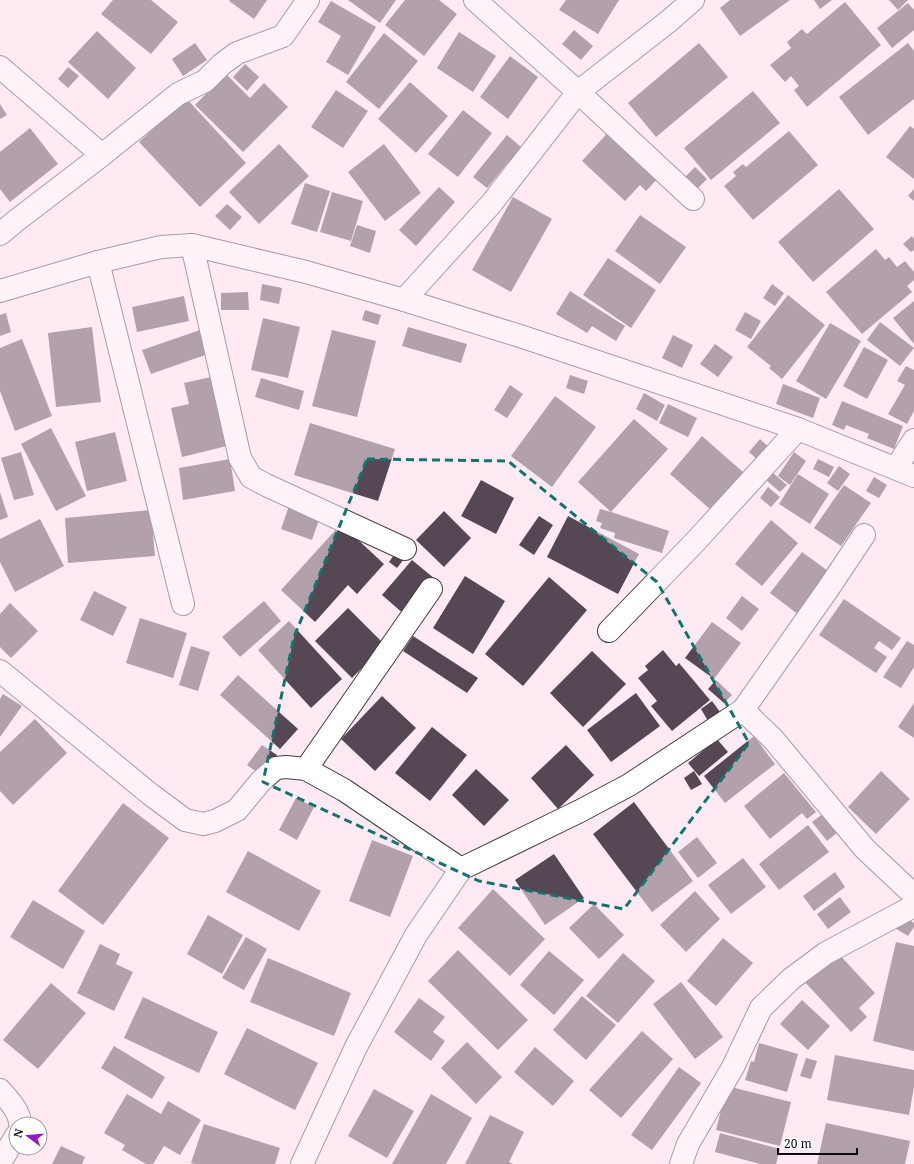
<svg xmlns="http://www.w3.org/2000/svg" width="914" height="1164" font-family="'Noto Serif',serif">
  <rect width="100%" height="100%" fill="#ffeaf4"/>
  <g fill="#554753">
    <polygon points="113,0 151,0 178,22 151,54 101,14"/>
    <polygon points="230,0 267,0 254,19 229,1"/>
    <polygon points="348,0 396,0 380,23"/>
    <polygon points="405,0 439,0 457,14 424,56 385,25"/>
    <polygon points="566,0 619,0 598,34 559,10"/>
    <polygon points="730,0 790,0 740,36 720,8"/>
    <polygon points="814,0 832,0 820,9"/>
    <polygon points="889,0 908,0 898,10"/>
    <polygon points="331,1 376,27 348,75 326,62 341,36 318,22"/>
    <polygon points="845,2 881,45 807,107 794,90 799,86 791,76 785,82 770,65 791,48 787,42 802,29 807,34"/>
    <polygon points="908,3 914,10 914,30 892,48 877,28"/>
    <polygon points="574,30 593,46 581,60 562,44"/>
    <polygon points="97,31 136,68 108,99 68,62"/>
    <polygon points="459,32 496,56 473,92 437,68"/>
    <polygon points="384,33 418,61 379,109 346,82"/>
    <polygon points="195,43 207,60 183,76 172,59"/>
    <polygon points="699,43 728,77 656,137 628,103"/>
    <polygon points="908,43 914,51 914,99 868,135 839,97"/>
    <polygon points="510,56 538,77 508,119 480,97"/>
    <polygon points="245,64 259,77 247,91 233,77"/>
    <polygon points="68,67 79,76 68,88 58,79"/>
    <polygon points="226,74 250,98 264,83 288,107 243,152 195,105"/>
    <polygon points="410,82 448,116 416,153 378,119"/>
    <polygon points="336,90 368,111 343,148 311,127"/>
    <polygon points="753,91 780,123 711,180 684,148"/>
    <polygon points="186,98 246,163 200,207 139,142"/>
    <polygon points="0,104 7,115 0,119"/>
    <polygon points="463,110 492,133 458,177 428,154"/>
    <polygon points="910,126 914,129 914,179 886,157"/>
    <polygon points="30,128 58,164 10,202 0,189 0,152"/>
    <polygon points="612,128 661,175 646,191 640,185 625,201 582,161"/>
    <polygon points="789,131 818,165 753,220 724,186 736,176 733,172 743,164 746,167"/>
    <polygon points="507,135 521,147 487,188 473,177"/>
    <polygon points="279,144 309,176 259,224 229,192"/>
    <polygon points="384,144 421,193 385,221 348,172"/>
    <polygon points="695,167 707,179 692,194 680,182"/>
    <polygon points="305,183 330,191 317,232 291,224"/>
    <polygon points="439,187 455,202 416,246 399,230"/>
    <polygon points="839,189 874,229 813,282 778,242"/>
    <polygon points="914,189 914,201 908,196"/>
    <polygon points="332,192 363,201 351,241 320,232"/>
    <polygon points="513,197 552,219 511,292 472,270"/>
    <polygon points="227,204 242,217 230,230 215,216"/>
    <polygon points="640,215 686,247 660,284 615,251"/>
    <polygon points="357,225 376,231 370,253 350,246"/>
    <polygon points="912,236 914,239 914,250 911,252 903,244"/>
    <polygon points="876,249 885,260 889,257 897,267 905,261 914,272 914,280 907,286 912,292 862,334 826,292"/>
    <polygon points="608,258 656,290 631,328 583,295"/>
    <polygon points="262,284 282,288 279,304 260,300"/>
    <polygon points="772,284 784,293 775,306 763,298"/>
    <polygon points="570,291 625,326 616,341 592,326 587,333 556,314"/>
    <polygon points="248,292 249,310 221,310 221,293"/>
    <polygon points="788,295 825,325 782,379 769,368 771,366 747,347"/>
    <polygon points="184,296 189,321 137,332 132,307"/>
    <polygon points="914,301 914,344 893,318"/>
    <polygon points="365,310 381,315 378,325 362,320"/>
    <polygon points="745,312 761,321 751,339 735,330"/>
    <polygon points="6,313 11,332 0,336 0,315"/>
    <polygon points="263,318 300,327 288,378 251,370"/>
    <polygon points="880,322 914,348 900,366 867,340"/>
    <polygon points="830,323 861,341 826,399 796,381"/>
    <polygon points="92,327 101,402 56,407 48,333"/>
    <polygon points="408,327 467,344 461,363 402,346"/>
    <polygon points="200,330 208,354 151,374 142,350"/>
    <polygon points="332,330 376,341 357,417 312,406"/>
    <polygon points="673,335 693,345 682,368 662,358"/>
    <polygon points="22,339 52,416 15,431 0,391 0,348"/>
    <polygon points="715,344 733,357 718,377 700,364"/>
    <polygon points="864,347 888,360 867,399 843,386"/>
    <polygon points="906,366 914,370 914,411 907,424 888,414 905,385 897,381"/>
    <polygon points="570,375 588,381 584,394 566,388"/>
    <polygon points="211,377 227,446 182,457 171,408 189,404 184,383"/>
    <polygon points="261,378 304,391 299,410 255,397"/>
    <polygon points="783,384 820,398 813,418 776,404"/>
    <polygon points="510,385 523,394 507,418 494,410"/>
    <polygon points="644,393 665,405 657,421 636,409"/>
    <polygon points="555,396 596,427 552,487 511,456"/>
    <polygon points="842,401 903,426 894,449 867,438 869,434 846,425 844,430 832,425"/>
    <polygon points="668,404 697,418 688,437 659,423"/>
    <polygon points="634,419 668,449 611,512 669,531 662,553 614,538 615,533 600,528 602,523 596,521 600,509 611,512 578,482"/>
    <polygon points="310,423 395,449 378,501 294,475"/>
    <polygon points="51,428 86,496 56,511 21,444"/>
    <polygon points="115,432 127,481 87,491 75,442"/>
    <polygon points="702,436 744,473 711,510 670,474"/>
    <polygon points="760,439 772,450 761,463 749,452"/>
    <polygon points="21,452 34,495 14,500 1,458"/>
    <polygon points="794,452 806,461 790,485 778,476"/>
    <polygon points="230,459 235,491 183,500 179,468"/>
    <polygon points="818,459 834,467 829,477 813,469"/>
    <polygon points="839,466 850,474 838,491 827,483"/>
    <polygon points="773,473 787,485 780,492 767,481"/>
    <polygon points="798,474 829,494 810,524 779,504"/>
    <polygon points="874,477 887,485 879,498 866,491"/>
    <polygon points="481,480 514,498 496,534 461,516"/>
    <polygon points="844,485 871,503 841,546 814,528"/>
    <polygon points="768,487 780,497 771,507 760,498"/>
    <polygon points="0,492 8,517 0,520"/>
    <polygon points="290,503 321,514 312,540 281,529"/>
    <polygon points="151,510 155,556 68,563 65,518"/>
    <polygon points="444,511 471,538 444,567 416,540"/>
    <polygon points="539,516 553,525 534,555 519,545"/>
    <polygon points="568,516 639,554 618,594 547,557"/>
    <polygon points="40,519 64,566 15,592 0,562 0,539"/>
    <polygon points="771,520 798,543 762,586 735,564"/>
    <polygon points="341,524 384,564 357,594 348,585 315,622 281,590"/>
    <polygon points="396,552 404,559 397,568 389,562"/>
    <polygon points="802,552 835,576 803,618 770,593"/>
    <polygon points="412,560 435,579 405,615 382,595"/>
    <polygon points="465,576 505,601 473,654 433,628"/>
    <polygon points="549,577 587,610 523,686 485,654"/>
    <polygon points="94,591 127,607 113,636 80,620"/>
    <polygon points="742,596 759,609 742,631 726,618"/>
    <polygon points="844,599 901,638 892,650 879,641 874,648 887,657 876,673 819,635"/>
    <polygon points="264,601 281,621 240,657 222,637"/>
    <polygon points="10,603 38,631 11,658 0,647 0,614"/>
    <polygon points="348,608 385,645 352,678 315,641"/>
    <polygon points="140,618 187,633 173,678 126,663"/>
    <polygon points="289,621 342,679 311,708 258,650"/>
    <polygon points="712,622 741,643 714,679 685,658"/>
    <polygon points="413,636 478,678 467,693 403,651"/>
    <polygon points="907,641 914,645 914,667 901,688 883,677"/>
    <polygon points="191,646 210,652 198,691 179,685"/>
    <polygon points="663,650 676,666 679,663 710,700 672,731 651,706 657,701 638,678 648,670 645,666"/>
    <polygon points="592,651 626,684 583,727 550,693"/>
    <polygon points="238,675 298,729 280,749 220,695"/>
    <polygon points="716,680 732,695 724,703 708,689"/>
    <polygon points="636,693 660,726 611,762 587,730"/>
    <polygon points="3,694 22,706 0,737 0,699"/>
    <polygon points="382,696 416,728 375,771 341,739"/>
    <polygon points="712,701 720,712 708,721 701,709"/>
    <polygon points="914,703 914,738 898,727"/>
    <polygon points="35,719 67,753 13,805 0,791 0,752"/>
    <polygon points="432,727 467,755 430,801 395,773"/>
    <polygon points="754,736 775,764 725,803 704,776"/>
    <polygon points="717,739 728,752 699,776 688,763"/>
    <polygon points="262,745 277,755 262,776 247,765"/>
    <polygon points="566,745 594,775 558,809 531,778"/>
    <polygon points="476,769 509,800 484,826 452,795"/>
    <polygon points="694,771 702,784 691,790 684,778"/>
    <polygon points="881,771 910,799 876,834 848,807"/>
    <polygon points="784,773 816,812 807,819 802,813 770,839 744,806"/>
    <polygon points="296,798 314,807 297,840 279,830"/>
    <polygon points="634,802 693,881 652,912 593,834"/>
    <polygon points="123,803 169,838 103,925 58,891"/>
    <polygon points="824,813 838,832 827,841 812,822"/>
    <polygon points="808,825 829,852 779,890 759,864"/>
    <polygon points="697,837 717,863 698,878 678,852"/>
    <polygon points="372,840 413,856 390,917 349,901"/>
    <polygon points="248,851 321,891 299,931 226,892"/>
    <polygon points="554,854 584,898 545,925 515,880"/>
    <polygon points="743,858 766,887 731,914 708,885"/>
    <polygon points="835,872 845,887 814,911 803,896"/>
    <polygon points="493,889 545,939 510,976 458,928"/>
    <polygon points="695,891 720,919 686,952 660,925"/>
    <polygon points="840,897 851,912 828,929 817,914"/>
    <polygon points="33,900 85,931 63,969 10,937"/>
    <polygon points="594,904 624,935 599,959 569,928"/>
    <polygon points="208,915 243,935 222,974 187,954"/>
    <polygon points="901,915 914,923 914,927 908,936 893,927"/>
    <polygon points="246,937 267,949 244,990 222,978"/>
    <polygon points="723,938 753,963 716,1006 687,981"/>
    <polygon points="896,942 914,946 914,1051 873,1041"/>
    <polygon points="100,944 120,954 116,964 133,972 114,1011 77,993"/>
    <polygon points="458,950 528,1020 498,1050 428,981"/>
    <polygon points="835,950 875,993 859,1008 867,1017 851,1032 803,980"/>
    <polygon points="549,951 584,980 554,1015 520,985"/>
    <polygon points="623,953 655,981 618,1023 586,996"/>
    <polygon points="268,958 351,993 334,1036 250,1002"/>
    <polygon points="681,982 723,1037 695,1059 653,1004"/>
    <polygon points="51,983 86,1013 38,1069 3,1040"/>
    <polygon points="582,996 616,1025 586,1060 553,1030"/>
    <polygon points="143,997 218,1032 199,1073 124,1038"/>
    <polygon points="419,998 445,1017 433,1032 445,1041 431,1061 394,1032"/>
    <polygon points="802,1000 830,1026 808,1050 780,1024"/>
    <polygon points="247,1028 318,1063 295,1110 224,1074"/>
    <polygon points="642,1031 673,1059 621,1118 589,1090"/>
    <polygon points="467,1042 502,1077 476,1104 441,1068"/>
    <polygon points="759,1043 798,1054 787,1092 745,1080 751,1061 754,1062"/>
    <polygon points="114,1046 165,1077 152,1099 101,1068"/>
    <polygon points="535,1047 574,1081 553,1106 514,1072"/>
    <polygon points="835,1055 914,1070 914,1087 909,1115 827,1100"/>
    <polygon points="806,1058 817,1061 811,1079 800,1076"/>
    <polygon points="679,1067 701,1083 652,1150 631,1135"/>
    <polygon points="727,1086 791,1102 780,1146 716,1130"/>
    <polygon points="374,1089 414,1111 387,1158 348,1136"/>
    <polygon points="127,1094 161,1114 168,1101 201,1120 180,1155 164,1146 153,1164 146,1164 122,1150 125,1145 104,1133"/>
    <polygon points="431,1094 472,1118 446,1164 392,1164"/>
    <polygon points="490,1115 524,1132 509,1162 513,1164 465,1164"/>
    <polygon points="826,1123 910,1141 905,1164 817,1164"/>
    <polygon points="204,1124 280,1148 275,1164 195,1164 191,1163"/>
    <polygon points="720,1133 780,1149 776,1164 760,1164 715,1152"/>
    <polygon points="61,1146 85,1157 82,1164 52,1164"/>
  </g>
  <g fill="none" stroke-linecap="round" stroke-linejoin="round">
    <g stroke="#3f3f3f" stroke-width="24">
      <g id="minor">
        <polyline points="475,0 578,92 693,199"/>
        <polyline points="0,67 102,155"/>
        <polyline points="0,234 17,220 102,155 178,94 205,81 222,64 237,53 283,36 308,0"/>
        <polyline points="192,245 240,458 251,477 266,485 405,549"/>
        <polyline points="98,262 183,604"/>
        <polyline points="0,291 98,262 161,247 192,245 306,272 404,300 520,336 798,429 914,476"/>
        <polyline points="404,300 491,204 578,92 669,21 693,0"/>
        <polyline points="896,468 914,440"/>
        <polyline points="609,631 696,541 798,429"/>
        <polyline points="0,671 150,794 185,820 203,824 215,821 237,810 261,781 276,768 286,767 306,769 344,790 461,869"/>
        <polyline points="743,710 828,589 864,535"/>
        <polyline points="306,769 431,589"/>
        <path d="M0 1090C8 1099 20 1111 20 1124"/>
        <polyline points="0,1163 16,1136"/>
        <polyline points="302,1164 356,1047 416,935 461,869 580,811 629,785 743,710 773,739 865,849 914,895"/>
        <polyline points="681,1164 688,1144 733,1067 761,1008 791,979 826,953 914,906"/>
      </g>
    </g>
    <use href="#minor" stroke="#fff" stroke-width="22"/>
  </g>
  <path d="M0 0H914V1164H0ZM367 459 508 461 657 582 749 743 624 909 479 881 263 782 294 637Z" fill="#ffeaf4" fill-opacity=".55" fill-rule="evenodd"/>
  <path fill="none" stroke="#0f766e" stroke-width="3" stroke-dasharray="8 5" stroke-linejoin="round" d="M367 459 508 461 657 582 749 743 624 909 479 881 263 782 294 637Z"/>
  <g transform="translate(28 1136) rotate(286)"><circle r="19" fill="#ffffff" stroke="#9e9e9e"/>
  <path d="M0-3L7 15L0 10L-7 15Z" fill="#9516ca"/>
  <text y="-6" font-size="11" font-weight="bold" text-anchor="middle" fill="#0c0c0c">N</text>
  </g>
  <path d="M778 1148v6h79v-6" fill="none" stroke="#0c0c0c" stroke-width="2"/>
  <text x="784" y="1148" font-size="12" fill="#0c0c0c" stroke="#ffffff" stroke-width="3" paint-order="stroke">20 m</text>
</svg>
